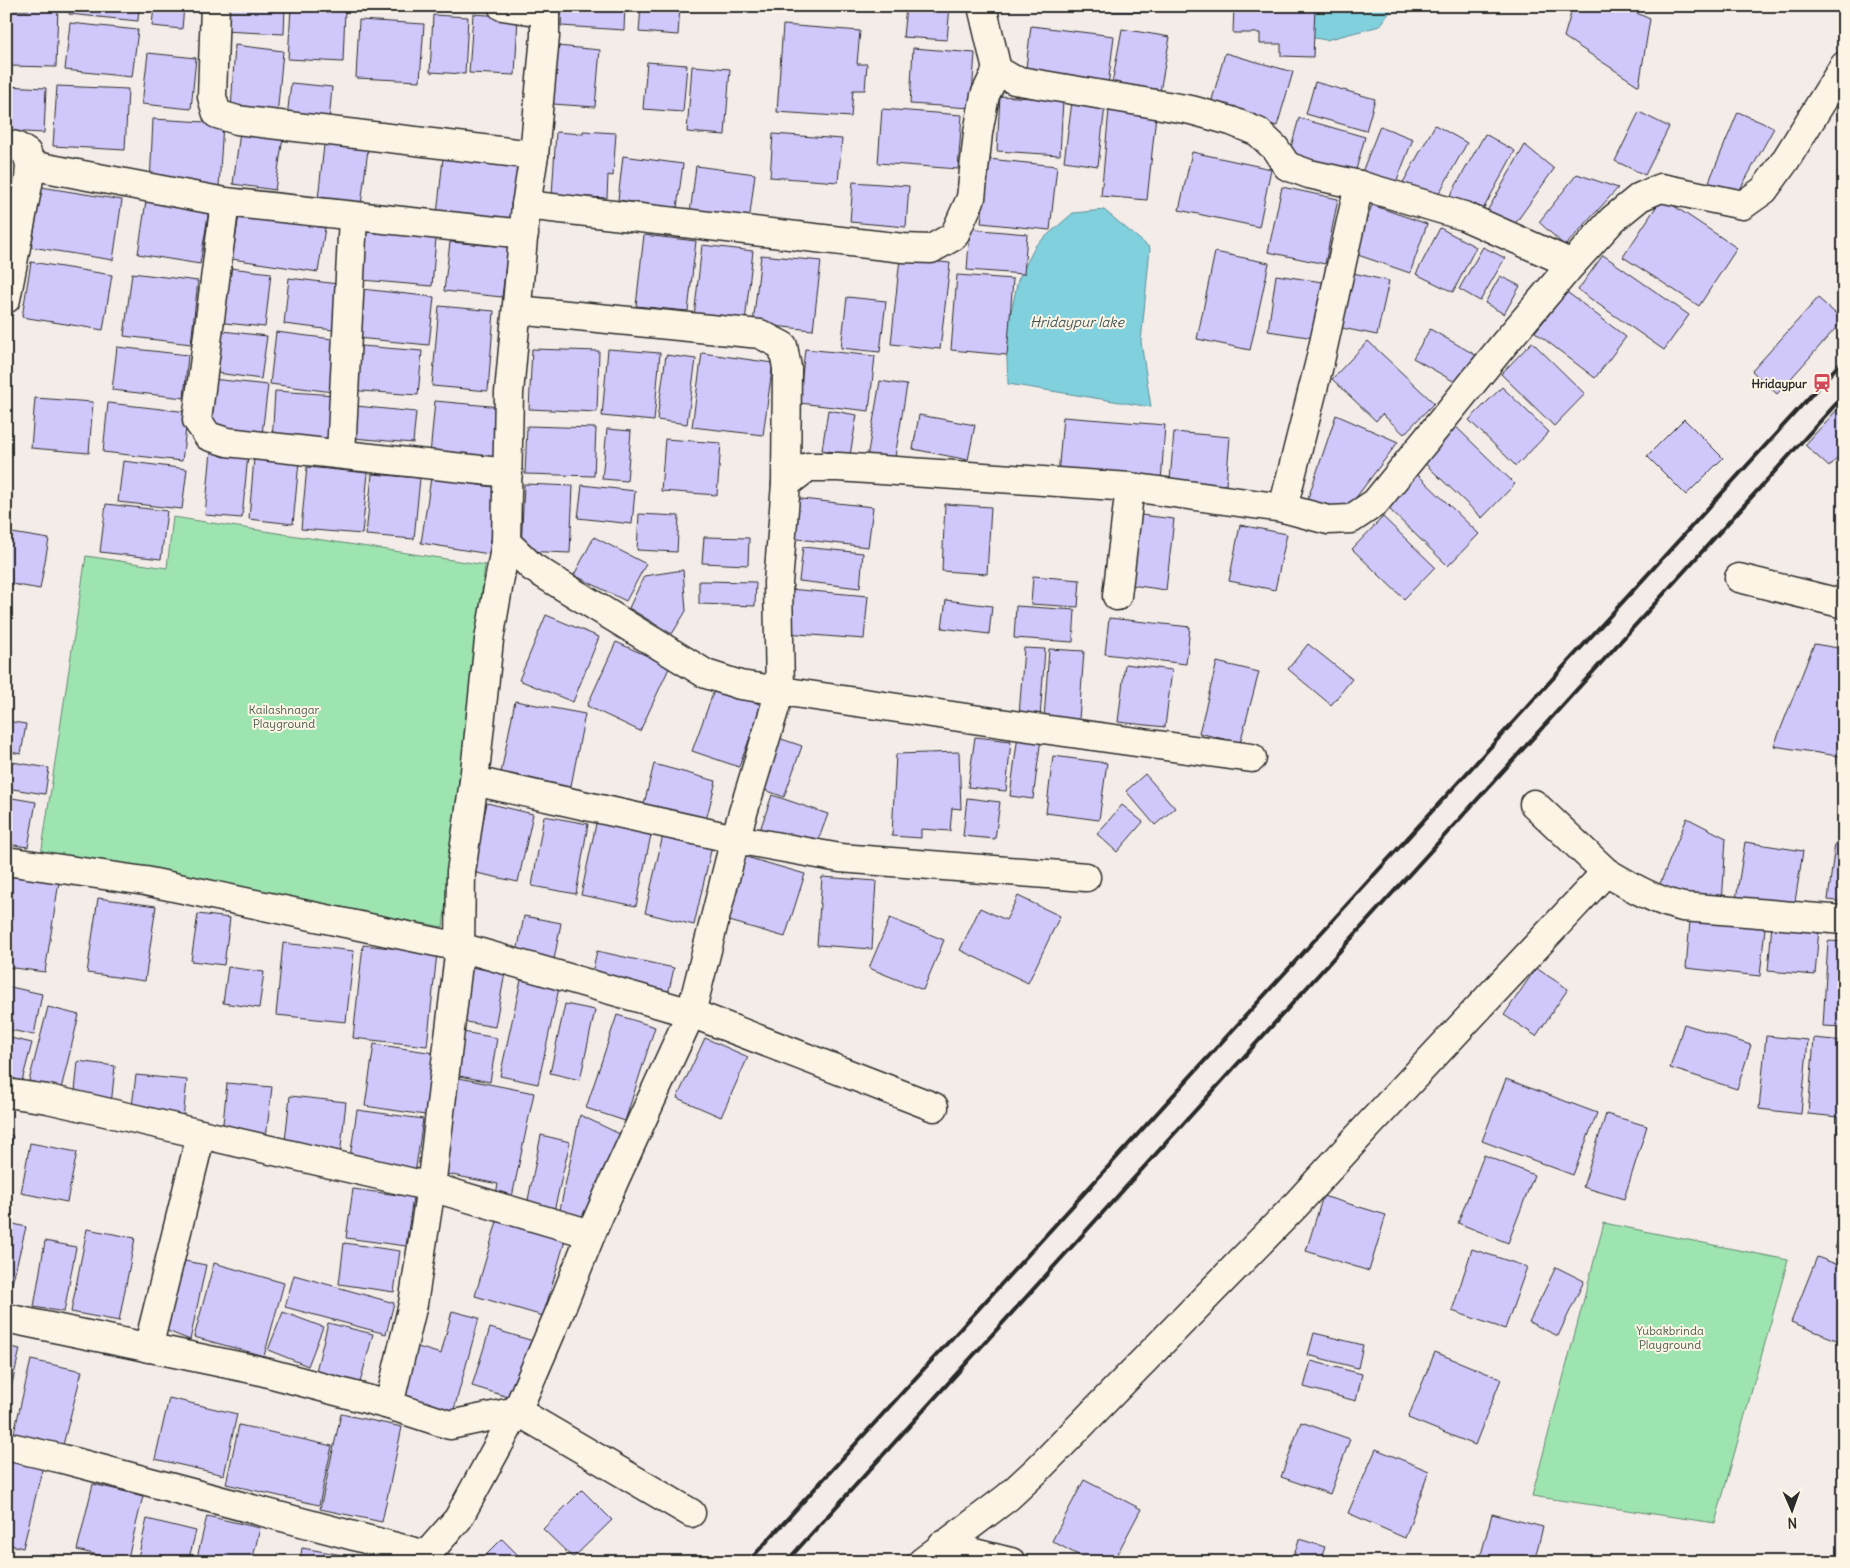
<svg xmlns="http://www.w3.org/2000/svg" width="1850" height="1568" font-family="Delius,sans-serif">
  <rect width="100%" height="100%" fill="#f3ece9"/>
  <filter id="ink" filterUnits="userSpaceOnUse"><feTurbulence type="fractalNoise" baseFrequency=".02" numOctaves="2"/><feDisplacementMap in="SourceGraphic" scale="10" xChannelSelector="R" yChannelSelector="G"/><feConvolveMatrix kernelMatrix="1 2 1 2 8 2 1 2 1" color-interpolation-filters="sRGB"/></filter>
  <g filter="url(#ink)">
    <g fill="#9ee4b1" stroke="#64886e">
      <polygon points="173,517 485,565 443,927 41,855 86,556 167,568"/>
      <polygon points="1604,1223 1788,1260 1715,1523 1532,1496"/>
    </g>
    <g fill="#81d0de" stroke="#5f8e96">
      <polygon points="1278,6 1394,6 1380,26 1326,40 1275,31"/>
      <polygon points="1104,210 1150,248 1141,342 1151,407 1008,384 1006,335 1018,280 1036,245 1073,213"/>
    </g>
    <g fill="#d0c8fb" stroke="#2b2b2b">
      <polygon points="28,6 58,6 56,67 6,66 6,10 28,10"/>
      <polygon points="70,6 139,6 138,21 69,14"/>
      <polygon points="154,6 184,6 182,29 152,26"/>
      <polygon points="224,6 285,6 284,34 222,31"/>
      <polygon points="562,6 625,6 624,30 561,26"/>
      <polygon points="641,6 680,6 678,35 639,32"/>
      <polygon points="906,6 950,6 947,40 903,37"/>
      <polygon points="1073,6 1147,6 1147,12 1072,10"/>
      <polygon points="1234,6 1315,6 1313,57 1281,56 1281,44 1260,44 1260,33 1233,33"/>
      <polygon points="1573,6 1621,6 1650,19 1639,86 1564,37"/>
      <polygon points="291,7 345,10 343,62 288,59"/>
      <polygon points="473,14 518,17 515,75 469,73"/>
      <polygon points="433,15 468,17 465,74 430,72"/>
      <polygon points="359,20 424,24 420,81 356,78"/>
      <polygon points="70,23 138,30 132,77 65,70"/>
      <polygon points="783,25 860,31 857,64 867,64 865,90 853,90 851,117 777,112"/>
      <polygon points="1031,26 1114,36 1108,86 1025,76"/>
      <polygon points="1122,29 1170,37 1159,97 1111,89"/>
      <polygon points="235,45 283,51 277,116 231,110"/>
      <polygon points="557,46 600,50 595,107 553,104"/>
      <polygon points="913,48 975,53 971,108 910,104"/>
      <polygon points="148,53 196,58 191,109 142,104"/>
      <polygon points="1225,53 1293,72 1277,126 1210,107"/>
      <polygon points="647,62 687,65 683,112 643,109"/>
      <polygon points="692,66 730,69 725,135 687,132"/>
      <polygon points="1315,82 1375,99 1366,131 1306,114"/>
      <polygon points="291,83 332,87 329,122 287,117"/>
      <polygon points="6,86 46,88 44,133 6,131"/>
      <polygon points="57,86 128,89 125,150 53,146"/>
      <polygon points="1000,96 1063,100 1060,155 997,151"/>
      <polygon points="1072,102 1105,106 1098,166 1064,161"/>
      <polygon points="882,109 962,115 958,169 878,163"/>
      <polygon points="1109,110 1156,115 1147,200 1101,196"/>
      <polygon points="1639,112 1669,127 1645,175 1615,161"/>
      <polygon points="1738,112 1774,128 1738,193 1708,184"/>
      <polygon points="1299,118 1365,137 1354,177 1288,158"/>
      <polygon points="153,119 223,123 219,187 150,184"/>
      <polygon points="1435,125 1467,143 1433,204 1401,186"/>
      <polygon points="1380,126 1413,139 1393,190 1360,177"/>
      <polygon points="583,131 616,133 613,176 608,175 607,198 552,195 556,132 583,134"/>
      <polygon points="240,132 283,138 275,190 233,184"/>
      <polygon points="773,134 842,139 838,182 770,177"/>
      <polygon points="1485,134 1515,151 1481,213 1450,196"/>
      <polygon points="325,136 369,141 360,213 317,208"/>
      <polygon points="1525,145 1554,169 1512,228 1486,213"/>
      <polygon points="1192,152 1271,169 1259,227 1179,210"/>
      <polygon points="623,156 683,164 677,208 618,200"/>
      <polygon points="443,158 518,165 513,222 437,215"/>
      <polygon points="988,159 1057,166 1050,230 981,223"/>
      <polygon points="696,166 755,174 749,222 690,214"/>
      <polygon points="1577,174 1618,188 1565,246 1539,222"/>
      <polygon points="853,182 909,186 906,227 850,222"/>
      <polygon points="41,187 122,200 113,260 31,247"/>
      <polygon points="1282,187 1338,199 1325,264 1268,252"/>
      <polygon points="1662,198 1737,248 1699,306 1623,257"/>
      <polygon points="146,201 209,210 200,264 138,254"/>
      <polygon points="1372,205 1427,224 1410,273 1355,254"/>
      <polygon points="239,215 325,228 318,272 232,259"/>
      <polygon points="1440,228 1476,247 1453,292 1416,274"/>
      <polygon points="970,229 1027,234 1024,274 967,270"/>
      <polygon points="367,232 436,238 432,286 362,280"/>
      <polygon points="644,235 696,241 688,311 636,306"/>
      <polygon points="450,242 508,247 502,297 444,291"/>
      <polygon points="702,245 753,251 745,322 694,317"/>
      <polygon points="1483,247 1505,258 1480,301 1459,289"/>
      <polygon points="1215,252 1269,263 1250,350 1197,339"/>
      <polygon points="761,255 821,261 813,330 753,324"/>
      <polygon points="1603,255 1689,315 1664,350 1578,290"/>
      <polygon points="900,258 950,263 940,349 891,344"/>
      <polygon points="31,262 112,275 103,330 22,317"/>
      <polygon points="222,267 271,273 265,327 215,322"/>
      <polygon points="132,273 198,281 191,344 124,336"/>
      <polygon points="1353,273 1389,281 1377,335 1342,328"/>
      <polygon points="957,275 1013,279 1007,355 951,350"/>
      <polygon points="1276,275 1329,283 1321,339 1268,331"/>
      <polygon points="1500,276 1520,286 1504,314 1485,303"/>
      <polygon points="289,278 338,284 333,330 284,324"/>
      <polygon points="362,289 434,297 429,345 357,338"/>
      <polygon points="1567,292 1626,337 1595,378 1535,332"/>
      <polygon points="847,297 886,301 880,352 841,348"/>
      <polygon points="1818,298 1843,320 1777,394 1752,371"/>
      <polygon points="439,306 494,311 488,391 432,386"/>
      <polygon points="1430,329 1479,357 1462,386 1413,358"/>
      <polygon points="222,331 267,336 261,379 217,373"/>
      <polygon points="276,332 340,340 333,392 270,384"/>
      <polygon points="1368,341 1434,403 1404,434 1382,414 1376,421 1332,379"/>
      <polygon points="1532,342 1585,394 1554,426 1501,374"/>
      <polygon points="350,345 422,351 418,395 347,390"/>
      <polygon points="117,347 188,355 184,398 112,390"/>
      <polygon points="532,349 599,351 597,412 529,409"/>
      <polygon points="608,349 660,353 654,421 602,416"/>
      <polygon points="805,349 875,356 869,411 799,403"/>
      <polygon points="702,353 773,363 763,435 692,427"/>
      <polygon points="666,355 696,359 687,424 657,420"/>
      <polygon points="212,379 268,385 262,434 206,428"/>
      <polygon points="880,381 907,385 894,463 867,458"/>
      <polygon points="1502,387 1549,432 1516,466 1469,420"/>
      <polygon points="275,391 336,395 333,446 272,442"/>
      <polygon points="35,398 93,402 89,453 31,448"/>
      <polygon points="435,401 501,407 495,461 430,455"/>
      <polygon points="1844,402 1844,451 1829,467 1805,445"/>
      <polygon points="108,403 188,412 182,461 103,452"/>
      <polygon points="356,406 416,412 413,443 353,438"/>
      <polygon points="828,410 857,415 850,455 822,450"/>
      <polygon points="919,415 975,425 968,460 913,449"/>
      <polygon points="1336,415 1398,442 1342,516 1304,510"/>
      <polygon points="1063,417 1165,425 1161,483 1058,475"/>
      <polygon points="1684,419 1723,458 1686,495 1647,456"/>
      <polygon points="1450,421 1515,484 1482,518 1416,455"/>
      <polygon points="527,426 596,428 594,476 525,474"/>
      <polygon points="607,429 631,431 627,481 602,479"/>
      <polygon points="1174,432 1230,437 1226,485 1170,481"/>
      <polygon points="665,439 721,443 717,495 661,491"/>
      <polygon points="211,451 248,455 242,518 205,515"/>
      <polygon points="254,458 299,462 293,524 249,519"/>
      <polygon points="123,461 187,469 182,509 118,502"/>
      <polygon points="307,467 368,473 362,534 301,529"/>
      <polygon points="372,474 420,478 414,539 366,535"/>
      <polygon points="1418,475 1479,534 1448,566 1387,507"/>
      <polygon points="431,478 500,488 489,554 421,543"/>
      <polygon points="524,484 573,486 570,553 521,551"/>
      <polygon points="582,485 635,491 632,524 578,518"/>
      <polygon points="793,498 873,507 868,547 789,538"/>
      <polygon points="106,504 167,511 161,559 100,552"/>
      <polygon points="945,504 991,507 987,574 942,571"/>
      <polygon points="639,514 679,516 677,552 637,550"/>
      <polygon points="1133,514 1174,519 1166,590 1124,584"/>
      <polygon points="1383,517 1435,567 1404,599 1352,549"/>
      <polygon points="1240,525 1287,534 1275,590 1229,581"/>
      <polygon points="6,532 49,539 40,589 6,583"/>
      <polygon points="594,537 646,564 626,601 574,575"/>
      <polygon points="704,537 749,538 748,565 702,563"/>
      <polygon points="803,547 863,553 860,588 799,581"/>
      <polygon points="683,570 686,611 672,634 629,608 644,576"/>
      <polygon points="1033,576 1080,580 1078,607 1031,604"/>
      <polygon points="699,581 756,582 755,606 699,604"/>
      <polygon points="789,589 868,596 864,639 785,633"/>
      <polygon points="946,600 992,606 989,634 942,628"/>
      <polygon points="1016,606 1075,610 1073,642 1014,638"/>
      <polygon points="546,615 599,637 573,702 519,680"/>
      <polygon points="1109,618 1190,627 1186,664 1105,654"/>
      <polygon points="616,642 670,666 640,731 587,706"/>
      <polygon points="1308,644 1352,679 1331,705 1288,669"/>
      <polygon points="1814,644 1844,649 1844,757 1774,746"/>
      <polygon points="1024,648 1045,649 1040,718 1019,716"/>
      <polygon points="1049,649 1084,651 1079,720 1044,719"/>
      <polygon points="1217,662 1259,672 1240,743 1199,733"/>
      <polygon points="1125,664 1172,670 1165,727 1118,722"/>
      <polygon points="715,688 762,705 739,767 692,751"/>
      <polygon points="515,701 585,714 570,791 500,778"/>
      <polygon points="6,721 26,724 21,754 6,751"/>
      <polygon points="764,733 802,746 784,797 746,783"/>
      <polygon points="1018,735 1041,738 1033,799 1010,796"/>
      <polygon points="975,737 1011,741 1006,791 968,787"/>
      <polygon points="959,752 961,809 952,808 950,831 921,829 921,838 892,836 896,754"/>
      <polygon points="1053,756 1107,763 1099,820 1046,813"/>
      <polygon points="6,761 49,768 45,794 6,788"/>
      <polygon points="654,764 716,781 704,828 642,812"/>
      <polygon points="1145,774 1175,808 1155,825 1126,791"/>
      <polygon points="772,795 828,814 815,849 760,830"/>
      <polygon points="6,797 36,802 28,847 6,844"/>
      <polygon points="967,798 1000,802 995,839 963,836"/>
      <polygon points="487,803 533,814 518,882 472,872"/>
      <polygon points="1122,805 1143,822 1117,852 1097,834"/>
      <polygon points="544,816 588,824 576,894 532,886"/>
      <polygon points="1687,818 1726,838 1722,905 1659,886"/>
      <polygon points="597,819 652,830 636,906 581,895"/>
      <polygon points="663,835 712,846 694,925 645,913"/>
      <polygon points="1745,842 1803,851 1794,908 1736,899"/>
      <polygon points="1835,843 1844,844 1844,902 1828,900"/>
      <polygon points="746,857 805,874 785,937 726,920"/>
      <polygon points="6,866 60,875 45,972 6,967"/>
      <polygon points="822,877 876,881 872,949 817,945"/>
      <polygon points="1018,896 1060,916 1028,983 960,950 980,908 1006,920"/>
      <polygon points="98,898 156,906 145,981 87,973"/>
      <polygon points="198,914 230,918 224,965 191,961"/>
      <polygon points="524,916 561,923 553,965 516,958"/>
      <polygon points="890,918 944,940 923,990 869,968"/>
      <polygon points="1690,921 1765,928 1760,976 1686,968"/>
      <polygon points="1772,924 1819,929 1815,975 1768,971"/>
      <polygon points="1828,941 1844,942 1844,1027 1823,1026"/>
      <polygon points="283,943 354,951 346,1022 276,1015"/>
      <polygon points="363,945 437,953 427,1046 353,1038"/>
      <polygon points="597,951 674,968 667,999 590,981"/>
      <polygon points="228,967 264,972 259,1008 223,1003"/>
      <polygon points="470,967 505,973 495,1027 460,1021"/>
      <polygon points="1536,968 1568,989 1536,1036 1504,1015"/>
      <polygon points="521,980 559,988 538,1084 500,1076"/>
      <polygon points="6,986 42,994 34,1035 6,1029"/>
      <polygon points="565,1004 595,1010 580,1080 550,1073"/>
      <polygon points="48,1007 79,1015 61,1089 29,1081"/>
      <polygon points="617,1015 655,1027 625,1121 586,1108"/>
      <polygon points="1684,1024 1751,1045 1737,1089 1670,1068"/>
      <polygon points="457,1031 497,1038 490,1082 449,1074"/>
      <polygon points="1766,1036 1808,1040 1801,1114 1759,1109"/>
      <polygon points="6,1037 32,1043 22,1081 6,1076"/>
      <polygon points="705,1038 748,1057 721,1117 677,1098"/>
      <polygon points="1814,1038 1844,1041 1844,1132 1837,1131 1839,1117 1808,1114"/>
      <polygon points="374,1044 434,1053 425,1115 365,1106"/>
      <polygon points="78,1061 115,1066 111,1106 74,1102"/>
      <polygon points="136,1075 187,1080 183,1119 131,1114"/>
      <polygon points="449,1076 534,1093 512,1197 496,1194 498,1184 437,1172"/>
      <polygon points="1506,1079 1597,1113 1573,1175 1482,1141"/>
      <polygon points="227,1083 272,1087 266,1138 222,1134"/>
      <polygon points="290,1096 346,1102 340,1156 284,1150"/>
      <polygon points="357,1110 423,1119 415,1174 349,1164"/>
      <polygon points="1606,1114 1647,1126 1624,1199 1583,1187"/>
      <polygon points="580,1115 624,1136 583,1222 558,1219"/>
      <polygon points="6,1134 13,1136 6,1161"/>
      <polygon points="541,1135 570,1142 554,1211 527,1205"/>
      <polygon points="30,1143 77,1152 67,1202 21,1193"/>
      <polygon points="1484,1155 1534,1175 1508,1243 1458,1223"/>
      <polygon points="353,1189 413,1197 406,1246 346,1238"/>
      <polygon points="1323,1196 1386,1215 1369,1271 1306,1251"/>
      <polygon points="498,1218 566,1237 543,1316 475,1296"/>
      <polygon points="6,1222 26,1227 8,1300 6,1299"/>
      <polygon points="1844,1227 1844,1252 1835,1248"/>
      <polygon points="87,1229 135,1238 119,1321 71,1312"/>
      <polygon points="45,1241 76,1247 64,1312 34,1307"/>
      <polygon points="344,1243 400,1251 394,1292 339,1284"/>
      <polygon points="1472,1249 1527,1267 1505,1329 1452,1311"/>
      <polygon points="1817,1257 1844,1267 1844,1343 1791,1322"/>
      <polygon points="179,1260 206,1265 190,1340 165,1330"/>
      <polygon points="214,1263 284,1283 264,1356 194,1337"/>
      <polygon points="1556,1267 1584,1281 1558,1336 1529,1322"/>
      <polygon points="294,1275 394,1303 386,1334 285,1307"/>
      <polygon points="452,1311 479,1318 453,1413 397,1398 411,1345 441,1354"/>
      <polygon points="283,1312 323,1327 308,1366 268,1350"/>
      <polygon points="328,1323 373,1334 358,1390 314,1379"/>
      <polygon points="490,1328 533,1341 515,1399 472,1386"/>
      <polygon points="1314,1333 1363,1345 1358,1368 1308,1355"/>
      <polygon points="6,1346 20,1349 6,1410"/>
      <polygon points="1435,1352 1501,1379 1475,1445 1408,1418"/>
      <polygon points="31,1360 82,1371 63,1445 14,1433"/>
      <polygon points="1311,1361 1362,1374 1356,1401 1304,1387"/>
      <polygon points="169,1398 237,1414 224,1475 155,1459"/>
      <polygon points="341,1414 402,1427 382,1522 320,1509"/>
      <polygon points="1301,1422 1350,1439 1330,1494 1281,1477"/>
      <polygon points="239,1425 332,1446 319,1505 226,1484"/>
      <polygon points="1376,1449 1429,1471 1405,1538 1348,1513"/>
      <polygon points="6,1453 44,1462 23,1548 6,1544"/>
      <polygon points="1084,1480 1141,1509 1113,1562 1091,1562 1052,1541"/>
      <polygon points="93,1484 143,1496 127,1562 77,1550"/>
      <polygon points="582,1490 612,1520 573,1558 543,1529"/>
      <polygon points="1492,1514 1543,1527 1534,1562 1479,1562"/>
      <polygon points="207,1516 260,1528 252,1562 196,1562"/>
      <polygon points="147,1519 196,1531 188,1562 137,1562"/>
      <polygon points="502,1539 525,1562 479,1562"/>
      <polygon points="1299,1539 1325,1547 1320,1562 1292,1562"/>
      <polygon points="302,1548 378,1561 378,1562 300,1562"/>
    </g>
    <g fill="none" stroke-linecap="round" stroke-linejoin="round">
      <g stroke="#2b2b2b" stroke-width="31">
        <g id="minor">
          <polyline points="215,6 212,97 217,114 237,120 262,123 534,155"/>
          <polyline points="502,6 544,12"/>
          <polyline points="545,6 545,36 534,155 526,205 509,393 506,542 532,567 561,585 706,674 740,685 1021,726 1252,758"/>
          <polyline points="982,6 997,70 1014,80 1191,110 1231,121 1258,132 1275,148 1287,166 1309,174 1359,185 1464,216 1572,264 1613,219 1640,197 1661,188 1743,205 1764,190 1785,161 1844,66"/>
          <polyline points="6,144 16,146 27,153 30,165 29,179 6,299"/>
          <polyline points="30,165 225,202 524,234"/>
          <polyline points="225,202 197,420 208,436 227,442 508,473"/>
          <polyline points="526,205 903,248 931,249 954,236 971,198 978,133 985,95 997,70"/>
          <polyline points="517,310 760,334 783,346 787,368 786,484"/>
          <polyline points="341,454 353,217"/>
          <polyline points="1283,508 1320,361 1359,185"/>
          <polyline points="1739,578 1844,604"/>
          <polyline points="1117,596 1130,487"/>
          <polyline points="474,781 735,839 840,858 1086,877"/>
          <polyline points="6,861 145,881 460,947 691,1013 934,1107"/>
          <path d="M1606 872C1630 886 1655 901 1683 907L1844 920"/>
          <polyline points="6,1093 48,1099 136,1119 431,1187 591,1234"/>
          <polyline points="6,1318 257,1370 389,1405 450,1425 517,1411 691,1513"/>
          <polyline points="148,1348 201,1134"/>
          <polyline points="389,1405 413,1304 431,1187 460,947 461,872 474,781 489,640 506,542"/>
          <polyline points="6,1446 63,1459 426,1555"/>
          <polyline points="942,1545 1011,1562"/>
          <polyline points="420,1562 458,1519 517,1411 561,1309 591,1234 615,1179 691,1013 735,839 780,691 778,583 786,484 808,467 838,467 1130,487 1283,508 1328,520 1351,519 1375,503 1504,344 1572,264"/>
          <polyline points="922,1562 1008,1497 1039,1468 1294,1207 1368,1126 1606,872 1534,804"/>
        </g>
      </g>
      <use href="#minor" stroke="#fcf5e5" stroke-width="28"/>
      <g stroke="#2b2b2b" stroke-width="4">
        <polyline points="748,1562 1844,359"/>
        <polyline points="786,1562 1844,395"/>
      </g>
    </g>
  </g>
  <defs>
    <g id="station-bare" transform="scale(1.5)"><path d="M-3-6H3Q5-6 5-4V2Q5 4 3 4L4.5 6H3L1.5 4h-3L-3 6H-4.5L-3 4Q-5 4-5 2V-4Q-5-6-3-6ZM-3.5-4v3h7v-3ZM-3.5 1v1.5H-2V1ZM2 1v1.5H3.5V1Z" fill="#d1495b" stroke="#fcf5e5" stroke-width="2.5" paint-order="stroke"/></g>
  </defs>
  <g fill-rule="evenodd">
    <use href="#station-bare" x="1822" y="383"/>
  </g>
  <g text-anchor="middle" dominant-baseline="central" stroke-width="4" stroke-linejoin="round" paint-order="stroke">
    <g font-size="12" font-weight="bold" fill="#2b2b2b" stroke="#fcf5e5" text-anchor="end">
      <text x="1807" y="383">Hridaypur</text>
    </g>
    <g font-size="12" fill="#48594c" stroke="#fcf5e5">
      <text x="284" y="709">Kailashnagar<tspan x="284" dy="14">Playground</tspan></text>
      <text x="1670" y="1330">Yubakbrinda<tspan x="1670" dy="14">Playground</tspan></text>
    </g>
    <g font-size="14" font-style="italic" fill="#405458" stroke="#fcf5e5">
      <text x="1077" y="322">Hridaypur lake</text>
    </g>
  </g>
  <rect width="1850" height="1568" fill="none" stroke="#fcf5e5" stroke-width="25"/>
  <rect x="12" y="12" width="1825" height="1543" fill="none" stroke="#2b2b2b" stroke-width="2" filter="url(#ink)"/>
  <g transform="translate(1792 1510) rotate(178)" stroke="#fcf5e5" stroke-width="4" paint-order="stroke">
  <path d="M0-4L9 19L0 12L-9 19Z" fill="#2b2b2b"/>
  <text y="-8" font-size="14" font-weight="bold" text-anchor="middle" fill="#2b2b2b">N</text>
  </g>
</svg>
